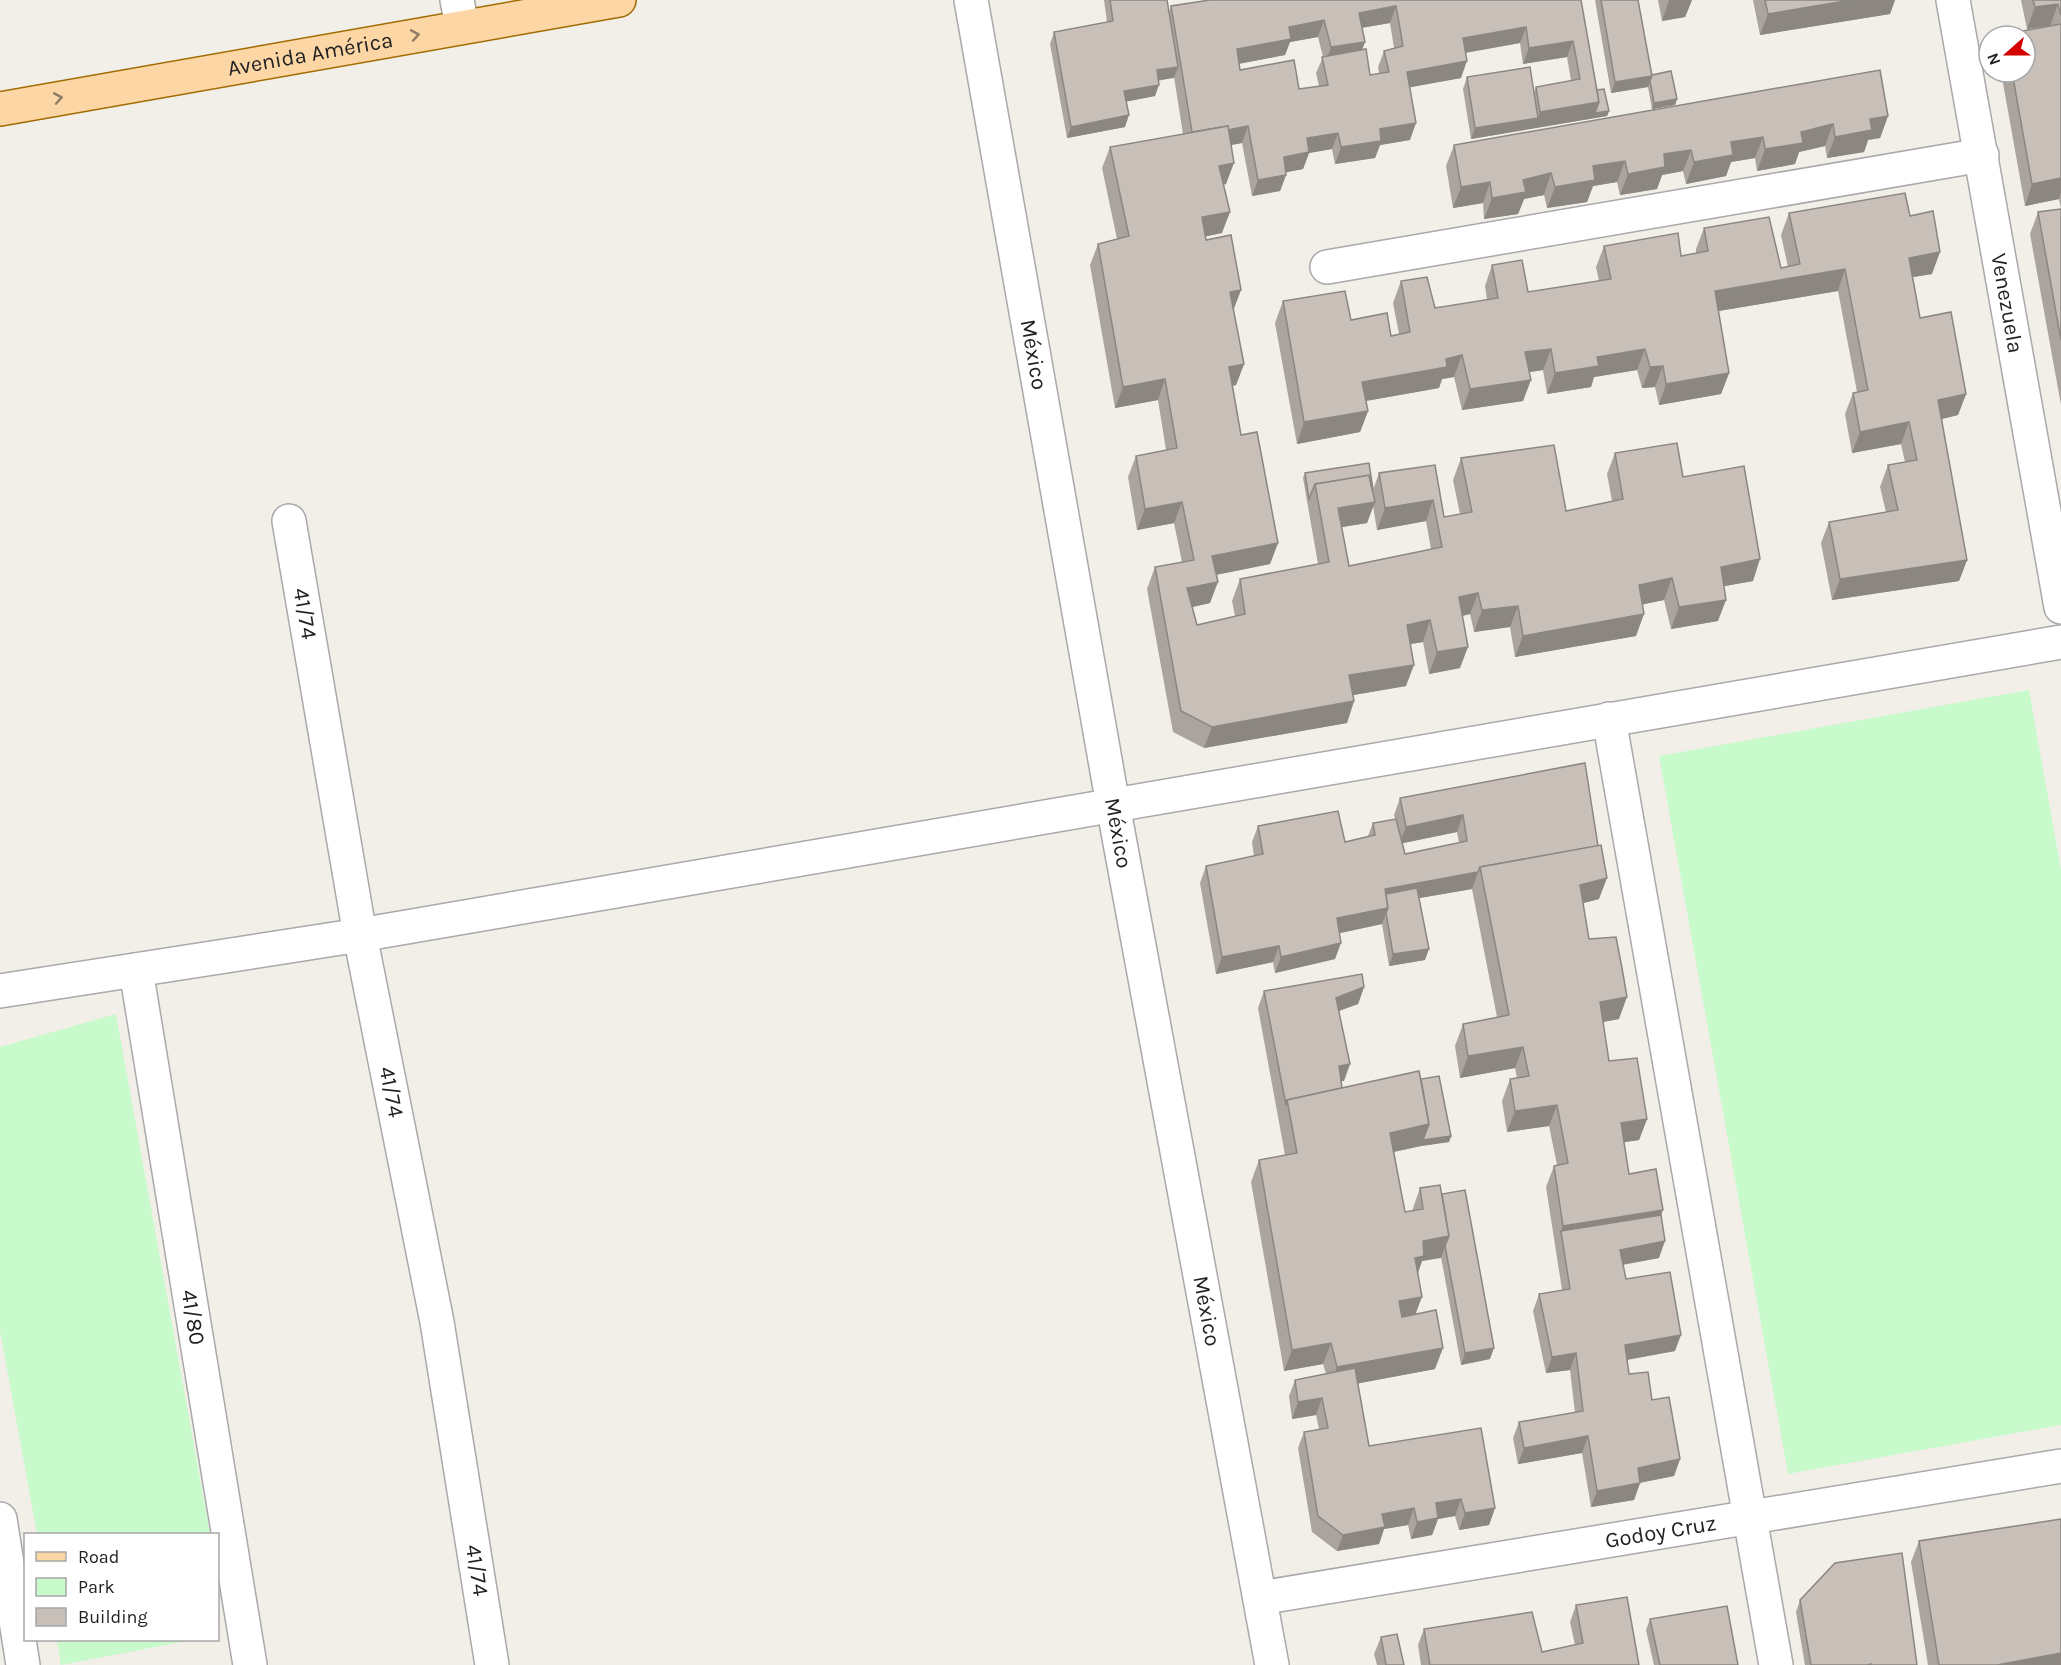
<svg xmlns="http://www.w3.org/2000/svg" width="2061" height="1665" font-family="Karla,sans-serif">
  <rect width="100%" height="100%" fill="#f2efe9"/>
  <g fill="#c8facc">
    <polygon points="2029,690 2061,870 2061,1425 1788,1474 1659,756"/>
    <polygon points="116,1014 210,1534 37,1534 0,1331 0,1047"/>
    <polygon points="57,1640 192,1640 61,1665"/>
  </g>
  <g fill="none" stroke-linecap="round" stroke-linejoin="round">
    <g stroke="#a9a9a9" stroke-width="36">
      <g id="minor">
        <polyline points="457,0 462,26"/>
        <path id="s1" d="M971 0 1113 805 1272 1665"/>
        <path id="s2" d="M1953 0 2061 607"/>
        <polyline points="1327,267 1982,155"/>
        <path id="s3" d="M289 521 360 935 437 1322 492 1665"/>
        <polyline points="1609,719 1776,1665"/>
        <path id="s4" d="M136 970 250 1665"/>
        <polyline points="0,991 360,935 2061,642"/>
        <polyline points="0,1519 23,1665"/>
        <path id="s5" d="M1260 1598 2061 1466"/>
      </g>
    </g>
    <g stroke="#a06b00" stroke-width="36">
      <g id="major">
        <path id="s6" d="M0 109 619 0"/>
      </g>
    </g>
    <use href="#minor" stroke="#fff" stroke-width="33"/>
    <use href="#major" stroke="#fcd6a4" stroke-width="33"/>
  </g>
  <g fill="#aba49e" fill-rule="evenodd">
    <path d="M1104 0H1167L1169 12 1171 6 1581 0 1597 90 1609 111 1607 116 1471 139 1463 89 1467 77 1534 92 1536 87 1571 81 1567 57 1523 64 1520 43 1466 53 1461 78 1410 87V140L1380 145 1375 158 1335 164 1332 149 1309 153 1303 169 1286 172V175L1280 191 1252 196 1242 143 1231 145 1226 184 1223 185 1222 233 1206 236V240L1241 290 1233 310 1244 364 1236 385 1233 386 1241 435 1278 543 1270 564 1216 575 1210 603 1192 607 1197 625 1235 616 1232 601 1240 579 1318 564 1303 478 1305 473 1373 489V490L1379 473 1435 465 1444 517 1460 514 1453 480 1461 458 1566 511 1612 501 1607 474 1615 453 1683 477 1753 581 1724 586 1718 621 1671 629 1664 600 1642 604 1636 636 1515 657 1510 627 1474 632 1470 614 1463 616 1460 668 1429 674 1423 642 1410 644 1406 686 1353 695 1354 701 1347 723 1204 748 1173 732 1147 589 1155 567 1182 562 1174 523 1137 530 1128 477 1136 456 1166 450 1158 400 1115 408 1090 265 1098 244 1117 239 1102 168 1110 147 1183 134 1174 77 1158 81 1155 96 1126 101 1125 127 1067 138 1050 44 1054 32 1107 22ZM1390 23 1394 48 1384 51 1378 67 1379 73 1370 75 1362 49 1365 42 1362 28ZM1318 37 1323 57 1316 73 1319 86 1299 89 1240 70 1239 64 1285 55 1290 42ZM1373 506 1377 530 1426 521 1431 549 1349 566 1342 527 1367 523Z"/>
    <polygon points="1595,0 1638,0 1652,75 1677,99 1675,105 1652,109 1648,87 1611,93"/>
    <polygon points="1658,0 1692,0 1685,17 1662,21"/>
    <polygon points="1753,0 1895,0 1890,14 1760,35"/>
    <polygon points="2021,0 2061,0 2061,405 2030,234 2038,212 2061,209 2059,199 2025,206 2001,72 2025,72 2025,36 2005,36 2006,34 2046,26 2027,29"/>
    <polygon points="1888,116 1880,138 1868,140 1864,152 1827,158 1825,146 1799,152 1795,164 1757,171 1755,158 1731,162 1726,176 1686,184 1683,171 1662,175 1657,189 1620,195 1617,182 1593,186 1587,202 1547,208 1544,195 1524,199 1518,214 1484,219 1483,203 1453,208 1446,166 1454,145"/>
    <polygon points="1789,213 1910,216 1932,274 1913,277 1920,318 1966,394 1958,415 1941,419 1967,560 1959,581 1832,600 1821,543 1829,522 1886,512 1880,487 1888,465 1905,462 1901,444 1852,453 1845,414 1853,393 1857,392 1838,291 1718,311 1729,373 1721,394 1659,405 1655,387 1642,388 1637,370 1594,377 1591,387 1547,394 1543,370 1529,372 1523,401 1462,410 1454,377 1442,379 1439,388 1366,401 1368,411 1360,432 1297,444 1275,323 1283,301 1351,320 1391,336 1399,334 1393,303 1401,281 1435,308 1487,300 1485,286 1492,265 1528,292 1599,281 1596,267 1604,246 1681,256 1696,253 1696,249 1704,228 1781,268 1788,267 1781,235"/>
    <path d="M1585 763 1599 899 1583 903 1589 939 1619 1019 1603 1022 1609 1061 1647 1119 1639 1140 1624 1142 1629 1174 1661 1215 1659 1258 1623 1265 1626 1279 1675 1351 1627 1360 1629 1374 1652 1400 1680 1459 1674 1476 1640 1483 1634 1500 1591 1507 1582 1453 1518 1464 1513 1438 1519 1422 1575 1413 1570 1370 1546 1373 1533 1311 1539 1294 1562 1290 1546 1187 1554 1166 1557 1165 1549 1126 1507 1132 1502 1101 1510 1079 1517 1078 1515 1068 1460 1078 1455 1046 1463 1024 1497 1017 1472 889 1419 898 1425 960 1389 966 1382 924 1340 933 1335 959 1275 973 1273 962 1216 974 1200 883 1206 866 1254 856 1252 842 1258 826 1345 842 1368 836 1373 823 1395 819 1394 815 1400 798ZM1457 832 1459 843 1405 854 1402 843Z"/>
    <polygon points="1364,987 1358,1004 1339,1011 1344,1081 1341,1081 1342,1088 1421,1079 1451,1136 1449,1142 1421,1146 1394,1152 1405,1212 1412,1211 1420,1188 1442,1194 1490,1359 1461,1365 1441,1257 1422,1261 1418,1273 1416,1314 1435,1369 1358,1383 1369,1446 1495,1508 1489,1525 1459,1530 1455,1516 1438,1519 1432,1535 1411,1539 1408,1525 1384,1529 1379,1544 1337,1551 1312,1532 1298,1448 1304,1432 1319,1429 1316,1415 1292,1419 1289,1396 1295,1380 1326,1374 1323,1364 1284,1371 1251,1182 1259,1160 1285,1155 1258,1008 1264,991"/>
    <polygon points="1919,1541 2061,1665 1928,1665 1911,1562"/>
    <polygon points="1800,1600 1917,1665 1805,1665 1796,1612"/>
    <polygon points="1576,1605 1639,1665 1421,1665 1418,1645 1424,1629 1542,1652 1575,1645 1570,1622"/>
    <polygon points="1650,1619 1738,1665 1654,1665 1646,1630"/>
    <polygon points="1381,1637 1404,1665 1377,1665 1374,1654"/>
  </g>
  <g fill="#8b8681">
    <polygon points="1669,0 1692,0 1685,17 1662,21"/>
    <polygon points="1851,0 1895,0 1890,14 1760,35 1768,14"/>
    <polygon points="2058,4 2050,26 2027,29 2035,7"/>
    <polygon points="1396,6 1390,23 1353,29 1359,13"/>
    <polygon points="1324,20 1318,37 1290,42 1285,55 1231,65 1237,49 1289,27"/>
    <polygon points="1526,27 1520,43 1457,54 1463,38"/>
    <polygon points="1573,41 1567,57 1523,64 1529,48"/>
    <polygon points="1365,42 1359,58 1325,64 1331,47"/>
    <polygon points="1467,61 1461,78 1401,89 1407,72"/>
    <polygon points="1178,67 1174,78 1153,81 1157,70"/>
    <polygon points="1652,76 1648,87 1611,93 1615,82"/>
    <polygon points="1159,85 1155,96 1120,103 1124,91"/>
    <polygon points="1677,99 1675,105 1652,109 1654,103"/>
    <polygon points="1599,102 1609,111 1607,116 1471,139 1475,128 1538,118 1540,112"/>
    <polygon points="1129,115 1125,127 1067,138 1071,127"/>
    <polygon points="1888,116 1880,138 1868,140 1864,152 1827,158 1835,137 1870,119"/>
    <polygon points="1416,123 1410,140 1380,145 1375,158 1335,164 1341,147 1380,129"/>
    <polygon points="1833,124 1825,146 1799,152 1795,164 1757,171 1765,149 1801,132"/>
    <polygon points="1248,126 1242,143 1187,153 1193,137"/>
    <polygon points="1338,133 1332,149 1309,153 1303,169 1278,174 1284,157 1307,138"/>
    <polygon points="1763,137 1755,158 1731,162 1726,176 1686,184 1694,162 1731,142"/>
    <polygon points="1691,150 1683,171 1662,175 1657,189 1620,195 1628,174 1664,154"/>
    <polygon points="1625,161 1617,182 1593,186 1587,202 1547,208 1555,187 1593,166"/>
    <polygon points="1234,163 1226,184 1211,187 1219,166"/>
    <polygon points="1551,173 1544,195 1524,199 1518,214 1484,219 1492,198 1523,180"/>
    <polygon points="1286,175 1280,191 1252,196 1258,180"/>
    <polygon points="2061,178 2061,192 2059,199 2025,206 2032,184"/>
    <polygon points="1490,182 1483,203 1453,208 1461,187"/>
    <polygon points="1230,212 1222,233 1194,239 1202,217"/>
    <polygon points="1940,252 1932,274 1901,279 1909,258"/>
    <polygon points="1845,269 1838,291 1707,313 1715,291"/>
    <polygon points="1241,290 1233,311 1230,292"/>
    <polygon points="1551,349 1543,370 1518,374 1525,352"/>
    <polygon points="1645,349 1637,370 1594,377 1591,387 1547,394 1555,373 1597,357"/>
    <polygon points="1462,355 1454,377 1442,379 1439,388 1354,403 1362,382"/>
    <polygon points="1244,364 1236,385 1222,388 1229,367"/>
    <polygon points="1663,366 1655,387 1642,388 1650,367"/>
    <polygon points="1729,373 1721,394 1659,405 1666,384"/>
    <polygon points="1165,379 1158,400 1115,408 1123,387"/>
    <polygon points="1531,380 1523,401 1462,410 1470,389"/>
    <polygon points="1966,394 1958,415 1930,422 1938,400"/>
    <polygon points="1368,411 1360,432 1297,444 1304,422"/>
    <polygon points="1909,422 1901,444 1852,453 1860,432"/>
    <polygon points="1433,500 1426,521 1377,530 1385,508"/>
    <polygon points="1182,502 1174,523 1137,530 1145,509"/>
    <polygon points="1375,502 1367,523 1330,529 1338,508"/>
    <polygon points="1278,543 1270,564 1205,577 1212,556"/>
    <polygon points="1760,559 1753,581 1714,588 1721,567"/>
    <polygon points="1967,560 1959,581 1832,600 1840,579"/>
    <polygon points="1672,578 1664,600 1631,607 1639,585"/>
    <polygon points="1218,582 1210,603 1179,610 1187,588"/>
    <polygon points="1478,593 1470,614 1451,618 1459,597"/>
    <polygon points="1726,600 1718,621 1671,629 1679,607"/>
    <polygon points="1518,606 1510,627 1474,632 1482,610"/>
    <polygon points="1644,614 1636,636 1515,657 1523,636"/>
    <polygon points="1430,620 1423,642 1399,646 1407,625"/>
    <polygon points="1468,647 1460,668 1429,674 1437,652"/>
    <polygon points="1414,665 1406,686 1342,697 1349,675"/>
    <polygon points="1354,701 1347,723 1204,748 1212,727"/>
    <polygon points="1463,815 1457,832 1399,844 1406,827"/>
    <polygon points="1478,872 1472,889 1385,904 1385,889"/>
    <polygon points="1607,878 1599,899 1572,906 1580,885"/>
    <polygon points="1388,908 1382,924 1331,935 1337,918"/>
    <polygon points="1341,943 1335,959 1275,973 1281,957"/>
    <polygon points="1279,946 1273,962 1216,974 1222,957"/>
    <polygon points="1429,949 1425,960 1389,966 1393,954"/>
    <polygon points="1364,987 1358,1004 1330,1014 1336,998"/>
    <polygon points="1627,997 1619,1019 1592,1024 1600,1002"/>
    <polygon points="1523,1047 1515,1068 1460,1078 1468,1056"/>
    <polygon points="1350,1064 1344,1081 1333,1082 1339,1066"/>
    <polygon points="1557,1105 1549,1126 1507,1132 1515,1111"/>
    <polygon points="1647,1119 1639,1140 1613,1144 1621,1123"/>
    <polygon points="1429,1124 1421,1146 1383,1154 1390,1133"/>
    <polygon points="1451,1136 1449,1142 1421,1146 1423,1140"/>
    <polygon points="1663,1210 1655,1231 1561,1231 1555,1248 1563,1226"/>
    <polygon points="1449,1236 1441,1258 1422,1261 1416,1278 1408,1280 1423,1241"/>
    <polygon points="1665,1241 1659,1258 1614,1266 1620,1250"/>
    <polygon points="1422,1297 1414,1318 1391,1322 1399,1301"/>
    <polygon points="1681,1335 1675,1351 1619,1361 1625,1345"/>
    <polygon points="1331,1343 1323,1364 1284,1371 1292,1350"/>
    <polygon points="1443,1348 1435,1369 1329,1389 1337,1367"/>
    <polygon points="1494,1348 1490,1359 1461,1365 1465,1353"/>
    <polygon points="1576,1353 1570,1370 1546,1373 1552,1357"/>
    <polygon points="1322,1398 1316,1415 1292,1419 1298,1402"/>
    <polygon points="1588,1436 1582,1453 1518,1464 1524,1448"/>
    <polygon points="1680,1459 1674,1476 1632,1484 1638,1468"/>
    <polygon points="1640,1483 1634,1500 1591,1507 1597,1491"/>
    <polygon points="1461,1499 1455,1516 1438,1519 1432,1535 1411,1539 1417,1522 1436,1503"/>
    <polygon points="1414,1508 1408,1525 1384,1529 1379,1544 1337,1551 1343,1535 1382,1514"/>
    <polygon points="1495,1508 1489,1525 1459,1530 1465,1513"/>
    <polygon points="2061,1653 2061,1665 1997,1665"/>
  </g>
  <g fill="#c7bfb8" stroke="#8b8681" stroke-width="1.5" fill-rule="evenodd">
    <polygon points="1110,0 1167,0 1178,67 1157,70 1159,85 1124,91 1129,115 1071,127 1054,32 1113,21"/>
    <path d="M1210 0H1581L1599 102 1540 112 1536 87 1580 79 1573 41 1529 48 1526 27 1463 38 1467 61 1407 72 1416 123 1380 129 1381 141 1341 147 1338 133 1307 138 1309 152 1284 157 1286 175 1258 180 1248 126 1228 130V126L1192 132 1171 6ZM1396 6 1403 46 1384 51 1389 72 1370 75 1366 49 1322 57 1328 85 1299 89 1294 60 1240 70 1237 49 1291 39 1289 27 1324 20 1331 47 1365 42 1359 13Z"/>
    <polygon points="1601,0 1638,0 1652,76 1615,82"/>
    <polygon points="1765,0 1851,0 1768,14"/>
    <polygon points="2033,0 2061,0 2061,15 2058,4 2035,7"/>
    <polygon points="2061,24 2061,178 2032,184 2012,72 2025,72 2025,36 2006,36 2006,34"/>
    <polygon points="1530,67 1538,118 1475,128 1467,77"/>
    <polygon points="1880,70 1888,116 1870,119 1872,130 1835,137 1833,124 1801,132 1803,143 1765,149 1763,137 1731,142 1733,155 1694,162 1691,150 1664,154 1665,167 1628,174 1625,161 1593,166 1595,180 1555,187 1551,173 1523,180 1526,192 1492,198 1490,182 1461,187 1454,145"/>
    <polygon points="1671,71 1677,99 1654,103 1650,81 1652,75"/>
    <polygon points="1604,89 1609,111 1595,113 1599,102 1597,90"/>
    <polygon points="1228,126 1234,163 1219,166 1230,212 1202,217 1206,240 1231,235 1241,290 1230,292 1244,364 1229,367 1241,435 1257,432 1278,543 1212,556 1218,582 1187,588 1197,625 1245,614 1240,579 1329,562 1315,484 1369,475 1375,502 1338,508 1349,566 1442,547 1433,500 1385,508 1379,473 1435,465 1444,517 1472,512 1461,458 1554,445 1566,511 1623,499 1615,453 1677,443 1683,477 1744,466 1760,559 1721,567 1726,600 1679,607 1672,578 1639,585 1644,614 1523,636 1518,606 1482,610 1478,593 1459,597 1468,647 1437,652 1430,620 1407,625 1414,665 1349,675 1354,701 1212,727 1181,711 1155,567 1194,560 1182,502 1145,509 1136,456 1177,448 1165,379 1123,387 1098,244 1129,236 1110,147"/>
    <polygon points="1905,193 1910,216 1933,211 1940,252 1909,258 1920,318 1951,312 1966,394 1938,400 1967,560 1840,579 1829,522 1898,510 1888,465 1917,460 1909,422 1860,432 1853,393 1868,390 1845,269 1715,291 1729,373 1666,384 1663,366 1650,367 1645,349 1597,357 1599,366 1555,373 1551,349 1525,352 1531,380 1470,389 1462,355 1446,359 1447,367 1362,382 1368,411 1304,422 1283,301 1345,291 1351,320 1387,313 1391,336 1410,332 1401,281 1427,277 1435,308 1498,298 1492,265 1522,260 1528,292 1611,279 1604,246 1678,233 1681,256 1708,251 1704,228 1769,217 1781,268 1800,264 1789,213"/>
    <polygon points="2061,209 2061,340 2038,212"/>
    <polygon points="1369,463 1373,489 1372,489 1369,475 1315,484 1309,499 1305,473"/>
    <polygon points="1585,763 1598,846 1480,867 1478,872 1385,889 1388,908 1337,918 1341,943 1281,957 1279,946 1222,957 1206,866 1263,854 1258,826 1338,811 1345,842 1375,835 1373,823 1396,819 1405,854 1467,841 1463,815 1406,827 1400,798"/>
    <polygon points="1601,845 1607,878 1580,885 1589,939 1616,937 1622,968 1627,997 1600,1002 1609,1061 1637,1058 1647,1119 1621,1123 1629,1174 1656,1169 1663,1210 1563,1226 1554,1166 1568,1163 1557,1105 1515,1111 1510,1079 1529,1076 1523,1047 1468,1056 1463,1024 1509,1015 1480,867"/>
    <polygon points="1417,888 1429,949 1393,954 1386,913 1388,908 1386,894"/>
    <polygon points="1362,974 1364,987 1336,998 1350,1064 1339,1066 1342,1088 1287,1100 1286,1105 1264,991"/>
    <polygon points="1419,1071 1429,1124 1390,1133 1405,1212 1423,1209 1420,1188 1440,1185 1449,1236 1423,1241 1424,1256 1415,1258 1422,1297 1399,1301 1402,1317 1436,1310 1443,1348 1337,1367 1331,1343 1292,1350 1259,1160 1297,1153 1287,1100"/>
    <polygon points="1439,1076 1451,1136 1423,1140 1429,1124 1421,1079"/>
    <polygon points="1465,1190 1494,1348 1465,1353 1445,1246 1449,1236 1442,1194"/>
    <polygon points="1661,1215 1665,1241 1620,1250 1626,1279 1670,1272 1681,1335 1625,1345 1629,1374 1648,1372 1652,1400 1669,1397 1680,1459 1638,1468 1640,1483 1597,1491 1588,1436 1524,1448 1519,1422 1583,1411 1576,1353 1552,1357 1539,1294 1570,1289 1561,1231"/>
    <polygon points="1355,1368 1369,1446 1481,1428 1495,1508 1465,1513 1461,1499 1436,1503 1438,1518 1417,1522 1414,1508 1382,1514 1385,1527 1343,1535 1318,1516 1304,1432 1328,1428 1322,1398 1298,1402 1295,1380"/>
    <polygon points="2061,1519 2061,1653 1997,1665 1939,1665 1919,1541"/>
    <polygon points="1902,1553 1917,1665 1871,1665 1871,1664 1867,1665 1811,1665 1800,1600 1835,1563"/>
    <polygon points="1627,1597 1639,1665 1430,1665 1424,1629 1532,1612 1542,1652 1583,1643 1576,1605"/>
    <polygon points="1727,1606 1738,1665 1660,1665 1650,1619"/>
    <polygon points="1397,1634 1404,1665 1386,1665 1381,1637"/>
  </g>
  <defs><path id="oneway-chevron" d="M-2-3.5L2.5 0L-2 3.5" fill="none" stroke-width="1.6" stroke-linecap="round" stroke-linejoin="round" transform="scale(1.5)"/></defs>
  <g stroke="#8f7c63">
    <use href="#oneway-chevron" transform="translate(415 35) rotate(-10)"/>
    <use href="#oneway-chevron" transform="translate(58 98) rotate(-10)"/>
  </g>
  <g text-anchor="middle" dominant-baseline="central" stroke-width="4.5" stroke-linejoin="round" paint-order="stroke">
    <g font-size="22" fill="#222" stroke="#fff">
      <text stroke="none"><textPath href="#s6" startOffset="315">Avenida América</textPath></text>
      <text stroke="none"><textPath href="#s2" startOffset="308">Venezuela</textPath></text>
      <text stroke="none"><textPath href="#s1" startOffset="360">México</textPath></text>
      <text stroke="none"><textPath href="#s3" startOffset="94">41/74</textPath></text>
      <text stroke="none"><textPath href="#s1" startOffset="846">México</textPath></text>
      <text stroke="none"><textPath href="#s3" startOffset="580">41/74</textPath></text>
      <text stroke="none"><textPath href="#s1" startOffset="1332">México</textPath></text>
      <text stroke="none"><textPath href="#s4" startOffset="352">41/80</textPath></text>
      <text stroke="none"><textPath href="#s5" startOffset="406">Godoy Cruz</textPath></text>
      <text stroke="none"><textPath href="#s3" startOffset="1066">41/74</textPath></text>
    </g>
  </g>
  <rect x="24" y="1533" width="195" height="108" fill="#ffffff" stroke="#a7a7a7" stroke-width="1.5"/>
  <rect x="36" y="1552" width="30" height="9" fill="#fcd6a4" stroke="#a7a7a7" stroke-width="1.5"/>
  <text x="78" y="1563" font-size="18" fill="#222222">Road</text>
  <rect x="36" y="1578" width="30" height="18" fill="#c8facc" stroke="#a7a7a7" stroke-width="1.5"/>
  <text x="78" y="1593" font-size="18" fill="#222222">Park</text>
  <rect x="36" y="1608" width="30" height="18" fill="#c7bfb8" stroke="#a7a7a7" stroke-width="1.5"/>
  <text x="78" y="1623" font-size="18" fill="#222222">Building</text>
  <g transform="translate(2007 54) rotate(249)"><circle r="28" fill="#ffffff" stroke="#a7a7a7" stroke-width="1.5"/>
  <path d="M0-4.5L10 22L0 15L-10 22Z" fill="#d40000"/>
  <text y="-9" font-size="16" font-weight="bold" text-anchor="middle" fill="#222222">N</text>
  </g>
</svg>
